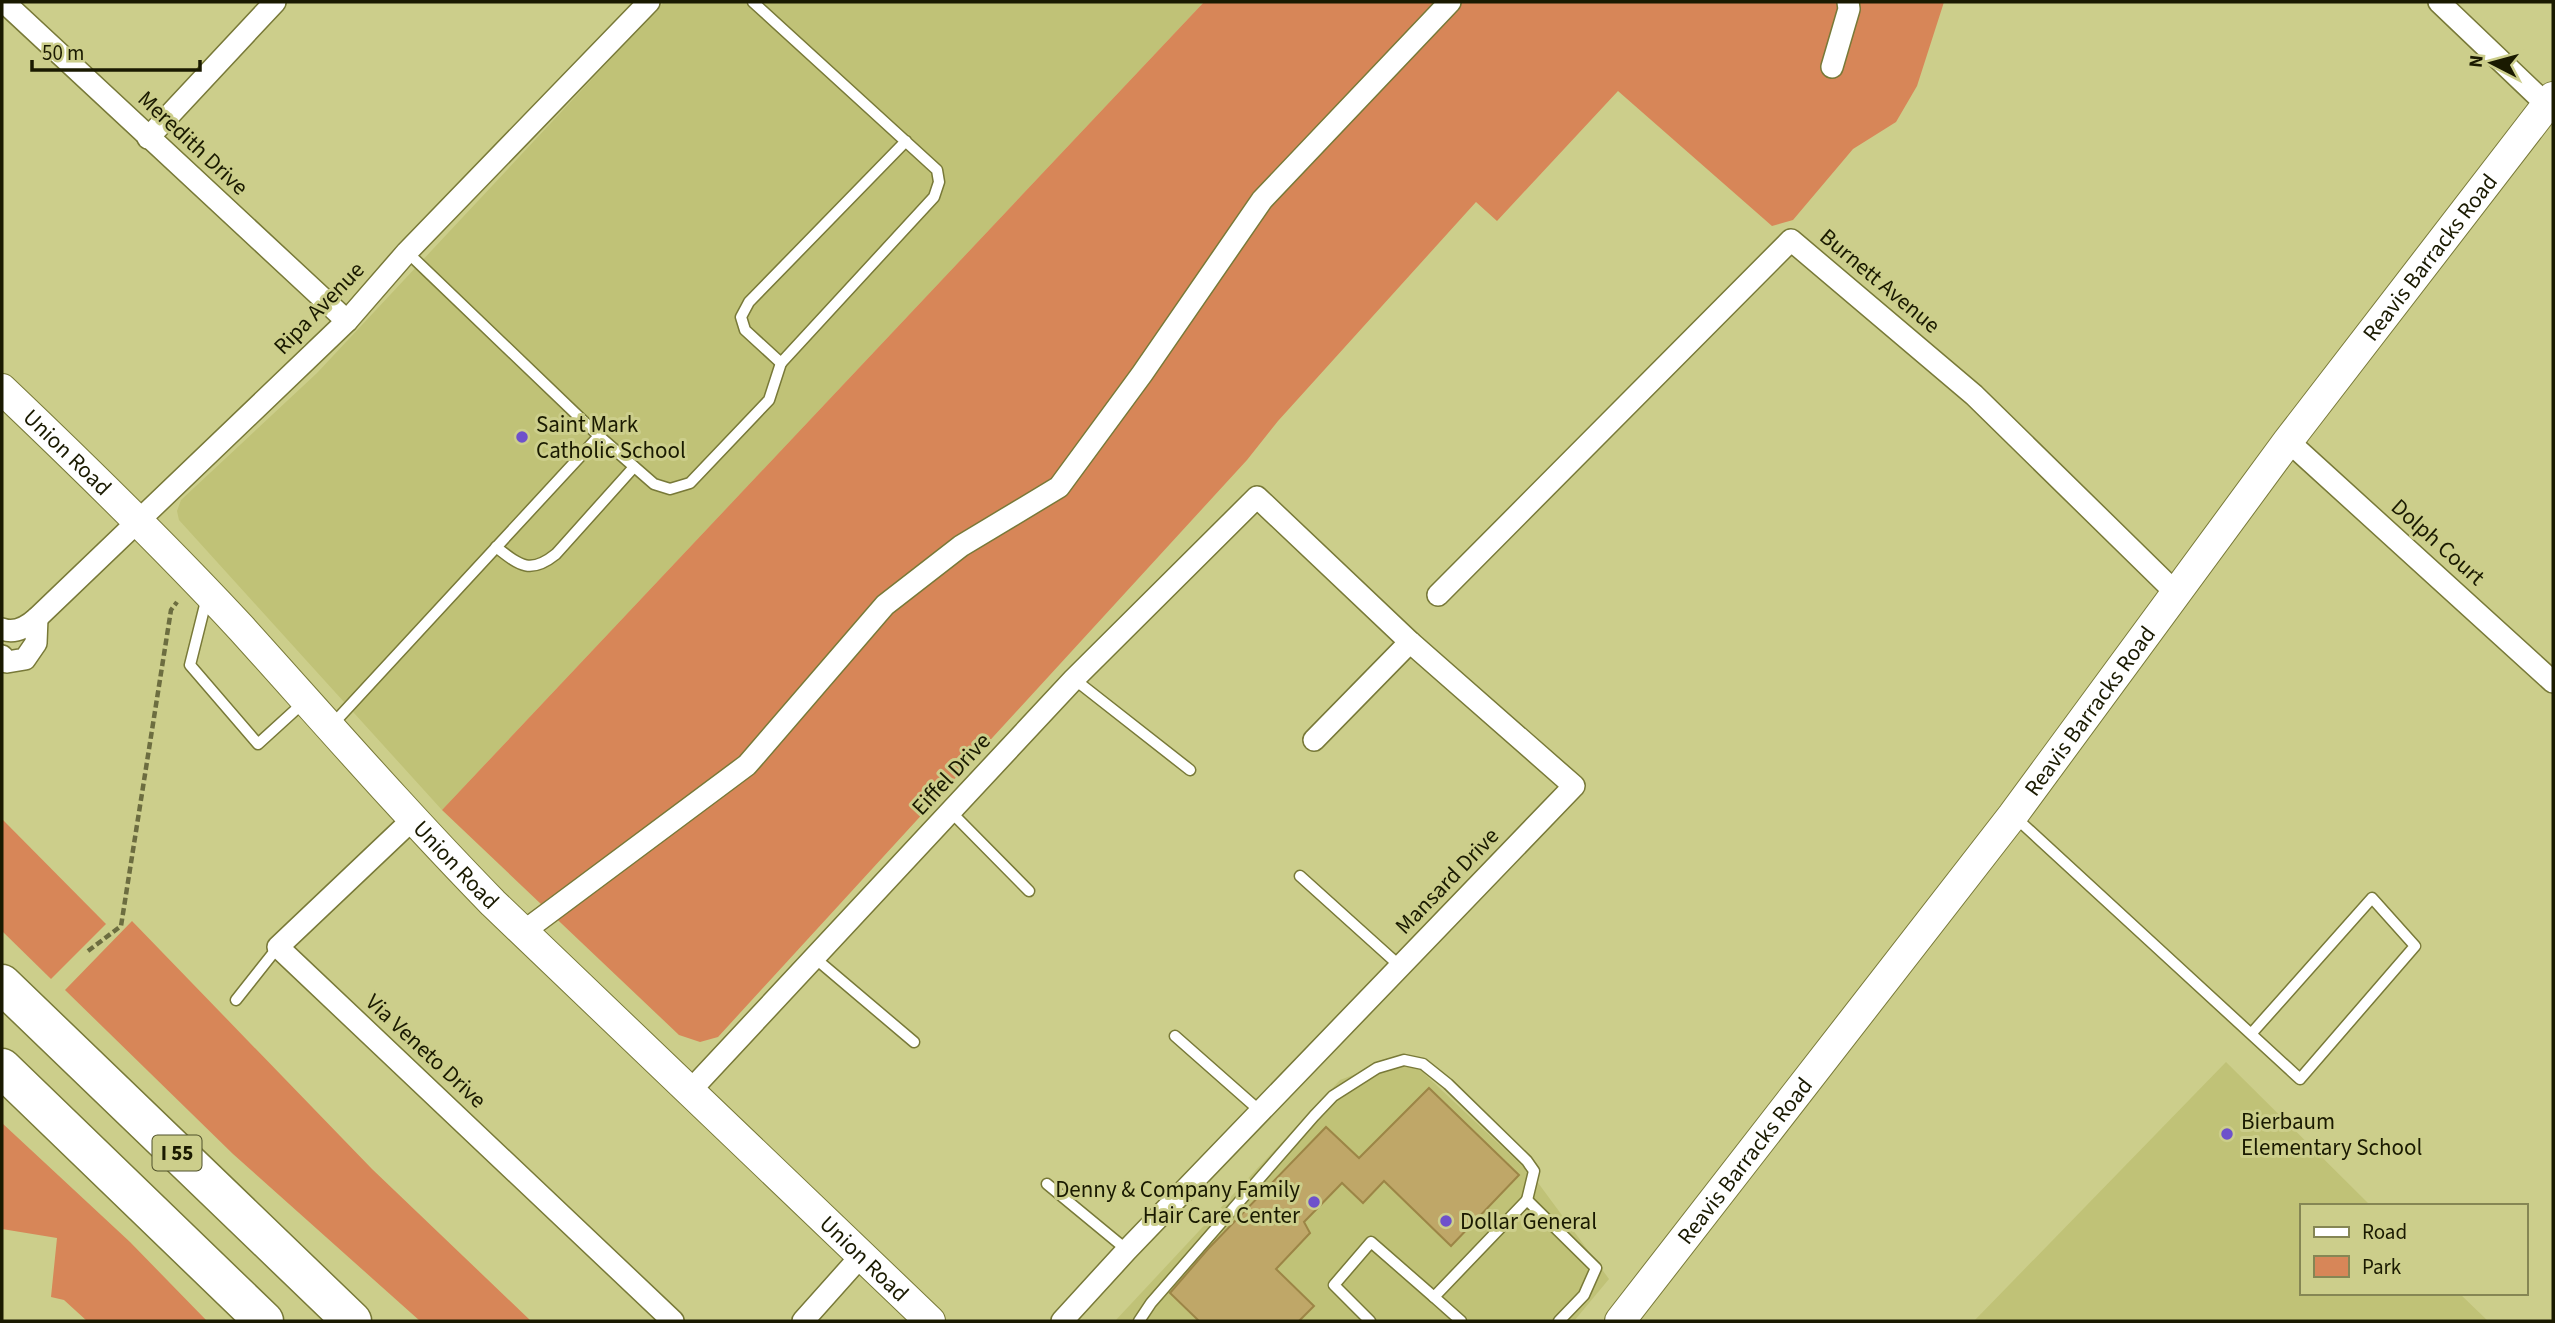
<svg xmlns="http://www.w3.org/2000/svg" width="2555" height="1323" font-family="'Source Sans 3',sans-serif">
  <rect width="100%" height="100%" fill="#ccce8b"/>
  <g fill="#c0c277">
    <polygon points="664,2 1204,2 442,810 179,520 177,511 181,500 317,373"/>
    <polygon points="2226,1062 2371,1206 2301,1206 2301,1293 2459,1293 2488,1321 1974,1321"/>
    <polygon points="1382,1064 1416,1066 1533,1176 1564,1218 1609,1279 1574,1321 1115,1321 1340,1080"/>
  </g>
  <g fill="#d78658">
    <polygon points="1204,2 1944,2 1917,86 1896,122 1853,149 1793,220 1772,226 1618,91 1497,221 1476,202 1278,421 1247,460 718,1037 700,1042 679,1035 442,810"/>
    <polygon points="2,819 106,924 51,979 2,931"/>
    <polygon points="132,921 372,1169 531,1321 420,1321 233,1154 65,990"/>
    <polygon points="2,1123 130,1242 207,1321 87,1321 64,1300 51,1297 57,1238 2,1229"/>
  </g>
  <polygon fill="#bfa768" stroke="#9c8546" stroke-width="2" points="1429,1088 1519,1175 1451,1246 1384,1181 1363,1203 1342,1183 1304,1222 1310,1233 1276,1269 1314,1306 1299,1321 1199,1321 1170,1293 1208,1249 1326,1127 1359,1158"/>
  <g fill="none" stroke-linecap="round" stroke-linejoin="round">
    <g stroke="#787938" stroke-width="13">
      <g id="service">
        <polyline points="753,2 937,170 939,182 934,197 781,363 745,330 741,317 749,302 906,141"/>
        <polyline points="407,252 599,436"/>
        <path d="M496 547C519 565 530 575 556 554L634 467"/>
        <polyline points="207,597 190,665 258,744 303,703"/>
        <polyline points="1074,679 1190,770"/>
        <polyline points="331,726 599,436 654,484 670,489 690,483 769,400 781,363"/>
        <polyline points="951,812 1029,891"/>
        <path d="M2015 817C2110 904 2205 992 2300 1079L2415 946 2372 898 2251 1034"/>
        <polyline points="1300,876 1401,967"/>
        <polyline points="816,959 914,1042"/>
        <polyline points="236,1000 278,947"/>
        <polyline points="1175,1036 1260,1111"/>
        <polyline points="1047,1184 1127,1250"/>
        <polyline points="1434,1297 1461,1321"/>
        <polyline points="1139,1321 1151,1303 1314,1116 1333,1096 1377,1068 1404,1060 1423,1064 1448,1084 1527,1161 1534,1171 1527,1200"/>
        <polyline points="1370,1321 1334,1285 1371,1242 1434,1297 1527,1200 1596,1268 1584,1295 1559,1321"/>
      </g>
    </g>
    <g stroke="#787938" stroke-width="24">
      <g id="minor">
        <polyline points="4,2 347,321"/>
        <polyline points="2439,2 2547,105"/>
        <polyline points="1832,67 1849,9 1848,2"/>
        <polyline points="148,138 275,2"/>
        <polyline points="2288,441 2553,682"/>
        <polyline points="1438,595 1791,240 1974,395 2175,592"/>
        <path d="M2 629C15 634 27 627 37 618L347 321 407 252 649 2"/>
        <polyline points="2,656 7,662 25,659 36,643 37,618"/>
        <polyline points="1314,740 1410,642"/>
        <polyline points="413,819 278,947 673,1321"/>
        <polyline points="523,932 747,765 885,605 961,546 1059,487 1142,374 1262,200 1450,2"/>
        <polyline points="689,1092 1074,679 1257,497 1410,642 1574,786 1127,1250 1062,1321"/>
        <polyline points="803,1321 861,1256"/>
      </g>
    </g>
    <g stroke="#787938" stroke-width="32">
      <g id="secondary">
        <path id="s1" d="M2 389C84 467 165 546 242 629 325 721 406 814 493 903L930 1321"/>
        <path id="s2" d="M1620 1321 2013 815 2288 441 2553 97"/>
      </g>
    </g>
    <g stroke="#787938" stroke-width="41">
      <g id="motorway">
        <polyline points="2,984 352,1321"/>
        <polyline points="2,1068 264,1321"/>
      </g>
    </g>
    <polyline stroke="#6c6d40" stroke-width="4.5" stroke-dasharray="7 3.5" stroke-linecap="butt" points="88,951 121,926 171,610 177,602"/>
    <use href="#service" stroke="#fff" stroke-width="10"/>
    <use href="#minor" stroke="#fff" stroke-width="21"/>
    <use href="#secondary" stroke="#fff" stroke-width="30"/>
    <use href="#motorway" stroke="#fff" stroke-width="38"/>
  </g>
  <g fill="#6e51cb" stroke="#ccce8b" stroke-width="2.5">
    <circle cx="522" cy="437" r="7"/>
    <circle cx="2227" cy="1134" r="7"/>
    <circle cx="1314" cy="1202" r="7"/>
    <circle cx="1446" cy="1221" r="7"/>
  </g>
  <g text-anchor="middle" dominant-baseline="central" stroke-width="6" stroke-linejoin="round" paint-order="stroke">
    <rect fill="#ccce8b" stroke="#4f502a" stroke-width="2" x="152.5" y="1135.5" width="49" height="35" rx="5"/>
    <g font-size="21" font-weight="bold" fill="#1a1a01">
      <text x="177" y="1153">I 55</text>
    </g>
    <g font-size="23" fill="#1a1a01" stroke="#ccce8b">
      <text transform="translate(193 143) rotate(43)">Meredith Drive</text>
      <text stroke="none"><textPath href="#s2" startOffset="1337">Reavis Barracks Road</textPath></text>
      <text transform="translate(1880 281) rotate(40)">Burnett Avenue</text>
      <text transform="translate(319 308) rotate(-46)">Ripa Avenue</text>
      <text stroke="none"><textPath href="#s1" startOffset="91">Union Road</textPath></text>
      <text transform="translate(2438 542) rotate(42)">Dolph Court</text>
      <text stroke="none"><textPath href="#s2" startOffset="770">Reavis Barracks Road</textPath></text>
      <text transform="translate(951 774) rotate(-47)">Eiffel Drive</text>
      <text stroke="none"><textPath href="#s1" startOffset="658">Union Road</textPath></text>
      <text transform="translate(1447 881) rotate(-46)">Mansard Drive</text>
      <text transform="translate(426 1051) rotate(43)">Via Veneto Drive</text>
      <text stroke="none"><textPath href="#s2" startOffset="203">Reavis Barracks Road</textPath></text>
      <text stroke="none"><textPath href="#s1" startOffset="1225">Union Road</textPath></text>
    </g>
    <g font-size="23" fill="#1a1a01" stroke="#ccce8b" text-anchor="start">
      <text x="536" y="424">Saint Mark<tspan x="536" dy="26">Catholic School</tspan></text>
      <text x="2241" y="1121">Bierbaum<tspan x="2241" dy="26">Elementary School</tspan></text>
      <text x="1300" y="1189" text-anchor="end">Denny &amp; Company Family<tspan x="1300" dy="26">Hair Care Center</tspan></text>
      <text x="1460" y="1221">Dollar General</text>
    </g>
  </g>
  <rect width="2555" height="1323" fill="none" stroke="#1a1a01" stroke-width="7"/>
  <rect x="2300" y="1204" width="228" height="91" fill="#ccce8b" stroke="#858654" stroke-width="2"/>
  <rect x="2314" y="1227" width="35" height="10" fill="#ffffff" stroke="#858654" stroke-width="2"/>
  <text x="2362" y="1239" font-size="21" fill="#1a1a01">Road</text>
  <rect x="2314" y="1256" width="35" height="21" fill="#d78658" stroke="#858654" stroke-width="2"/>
  <text x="2362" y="1274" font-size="21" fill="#1a1a01">Park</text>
  <g transform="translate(2492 63) rotate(276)" stroke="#ccce8b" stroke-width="5" paint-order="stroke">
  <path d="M0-5L12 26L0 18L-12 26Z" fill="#1a1a01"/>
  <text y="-10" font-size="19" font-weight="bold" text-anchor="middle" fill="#1a1a01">N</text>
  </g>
  <path d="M32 60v10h168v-10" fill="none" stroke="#1a1a01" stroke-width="3.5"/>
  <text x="42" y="60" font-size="21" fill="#1a1a01" stroke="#ccce8b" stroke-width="5" paint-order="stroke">50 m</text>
</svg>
